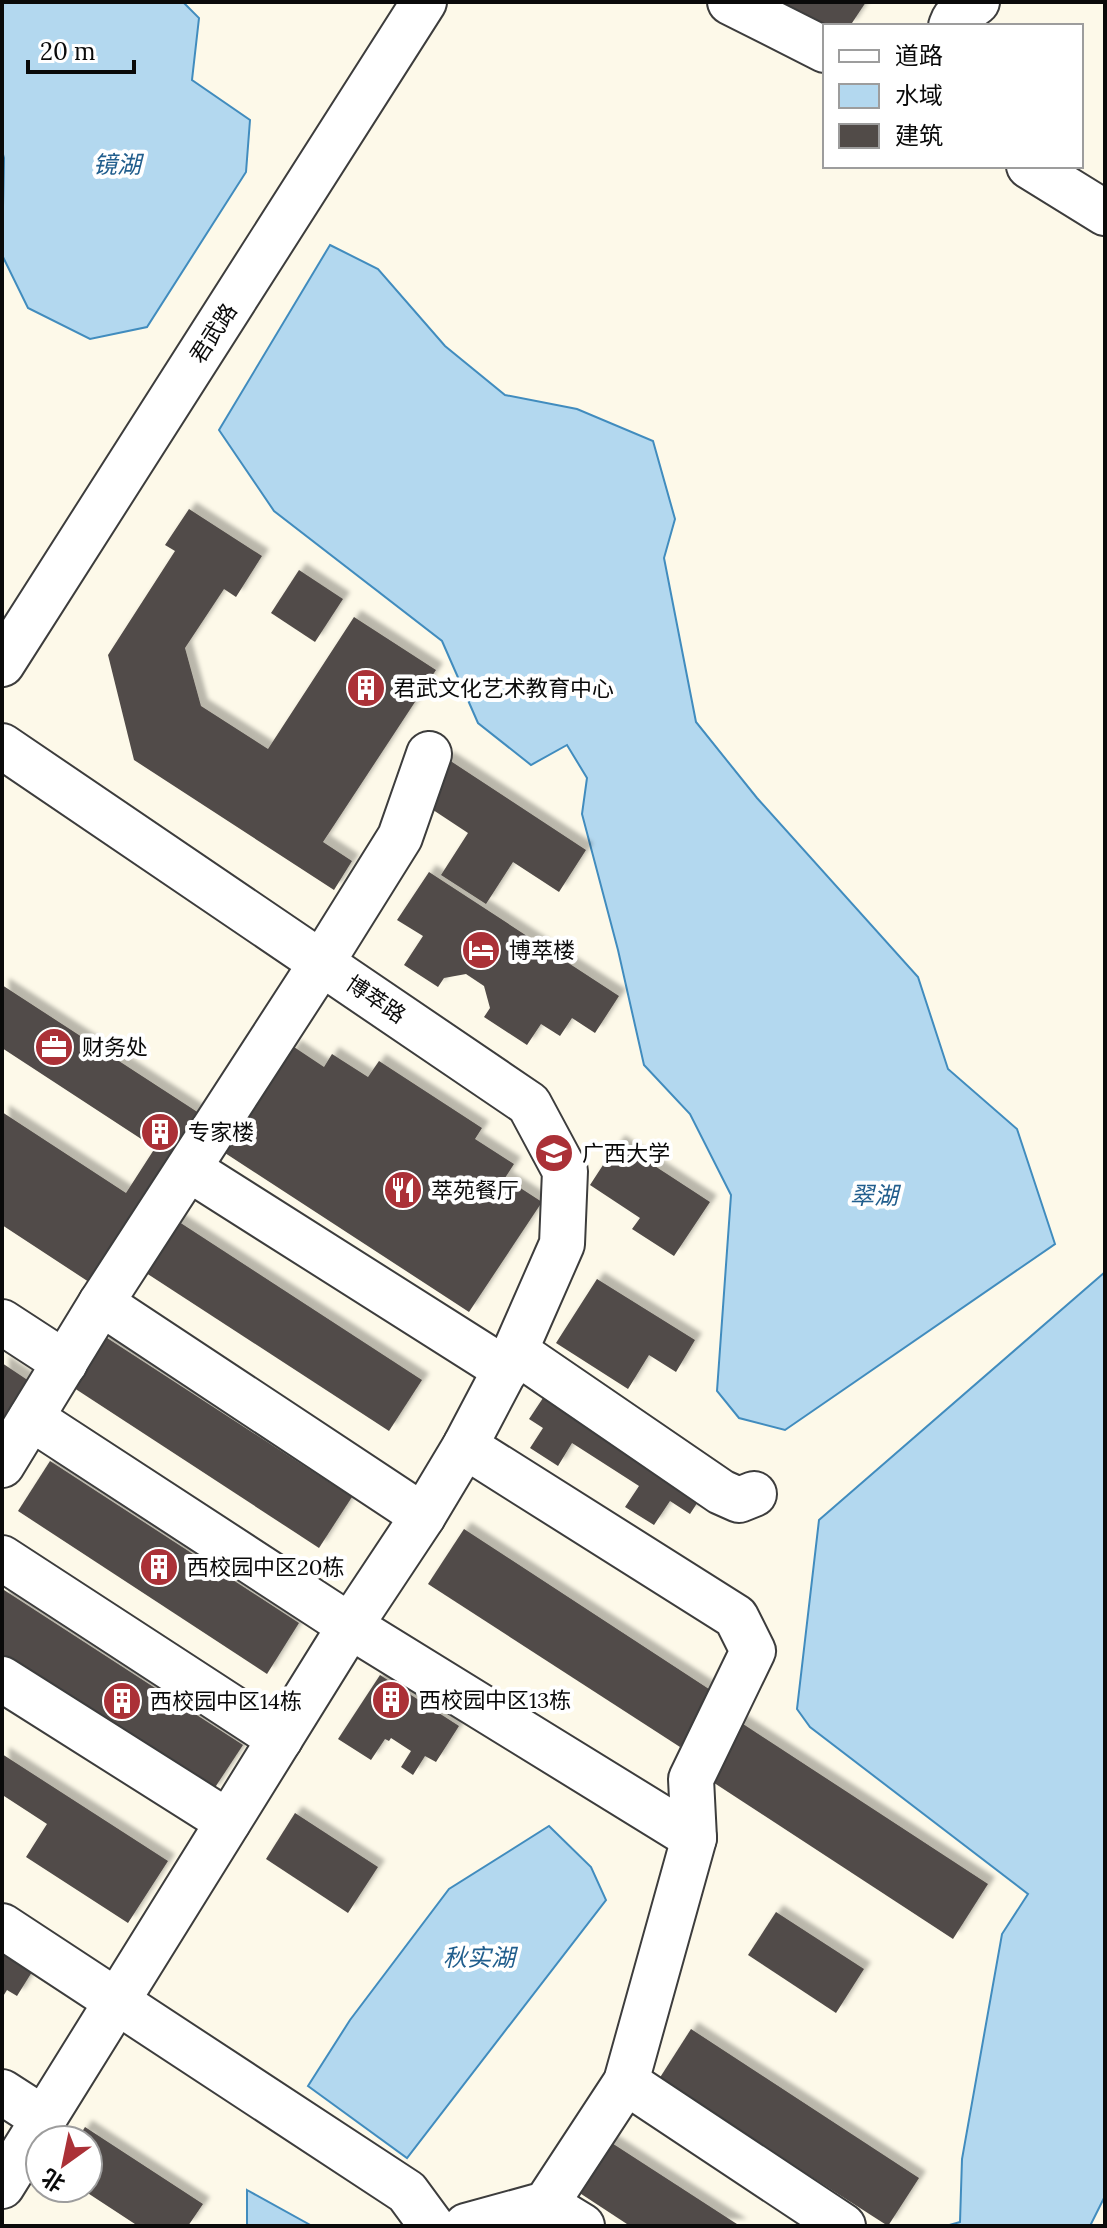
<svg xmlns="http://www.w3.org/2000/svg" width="1107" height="2228" font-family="Lora,'Noto Sans SC',serif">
  <defs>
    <filter id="shadow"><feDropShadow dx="7" dy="-7" stdDeviation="2" flood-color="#0004"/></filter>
  </defs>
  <rect width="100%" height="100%" fill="#fdf9e9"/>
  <g fill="#b3d8ef" stroke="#418cbe" stroke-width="2">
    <polygon points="2,2 183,2 199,18 192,80 250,120 246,172 147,327 90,339 28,308 2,255 4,158 2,151"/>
    <polygon points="330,245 378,269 445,346 505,395 577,409 653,441 675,519 664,558 696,722 757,798 918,977 948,1069 1017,1129 1055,1244 785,1430 739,1418 717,1391 731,1195 690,1114 644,1065 618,950 582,814 587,778 567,745 531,765 478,723 442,641 274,511 219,430"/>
    <polygon points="1105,1272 1105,2196 1090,2226 946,2226 960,2222 962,2159 1002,1934 1028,1894 810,1727 797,1709 819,1520"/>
    <polygon points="549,1826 591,1867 606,1900 407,2158 308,2086 350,2020 449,1889"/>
    <polygon points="247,2190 312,2226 247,2226"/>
  </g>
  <g fill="#514b48" filter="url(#shadow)">
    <polygon points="770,2 866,2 850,26 825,26"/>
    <polygon points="189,509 262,556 236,597 224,589 185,648 201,706 268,749 354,617 436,670 323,842 352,861 334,890 134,760 108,655 175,551 165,545"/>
    <polygon points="299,570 343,599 315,642 271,613"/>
    <polygon points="446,758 586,850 559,892 513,862 486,904 441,875 468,833 418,800"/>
    <polygon points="429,872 619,996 595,1033 572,1018 560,1036 541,1024 527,1045 484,1017 490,1008 484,986 466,974 444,978 438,987 404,965 423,936 397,920"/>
    <polygon points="2,985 202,1115 92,1284 2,1225 2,1112 126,1193 155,1148 2,1048"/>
    <polygon points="294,1047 324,1067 332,1054 368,1077 379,1061 482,1128 475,1139 514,1164 505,1178 542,1202 469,1312 225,1153"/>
    <polygon points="618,1142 710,1202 674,1256 632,1229 640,1218 590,1185"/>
    <polygon points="173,1218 422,1380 389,1431 140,1269"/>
    <polygon points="597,1279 695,1340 676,1372 649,1355 628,1389 556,1343"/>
    <polygon points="104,1336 352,1497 319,1548 71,1386"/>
    <polygon points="2,1363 29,1381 2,1422"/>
    <polygon points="549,1389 705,1491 690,1514 670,1501 654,1525 625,1507 639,1486 572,1443 558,1466 530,1448 543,1428 529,1419"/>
    <polygon points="50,1461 299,1623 267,1674 18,1511"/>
    <polygon points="464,1529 715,1693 680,1747 428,1584"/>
    <polygon points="4,1590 243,1745 212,1792 2,1656 2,1594"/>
    <polygon points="380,1675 459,1726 436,1762 425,1756 413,1775 401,1767 411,1751 391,1738 389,1741 385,1739 371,1760 338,1739"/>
    <polygon points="737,1720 988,1884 953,1939 702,1775"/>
    <polygon points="2,1754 168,1861 128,1923 26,1857 47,1824 4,1796 2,1800"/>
    <polygon points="295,1813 378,1867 348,1913 266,1859"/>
    <polygon points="776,1912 864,1969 836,2013 748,1955"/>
    <polygon points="2,1941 37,1964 17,1996 7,1990 2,1998"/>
    <polygon points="691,2029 919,2178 888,2226 659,2079"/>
    <polygon points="85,2127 203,2204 188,2226 138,2226 80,2188 88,2188 88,2140 77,2140"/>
    <polygon points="601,2136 740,2226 630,2226 569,2186"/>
  </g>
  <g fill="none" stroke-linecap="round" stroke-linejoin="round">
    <g stroke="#3d3d3d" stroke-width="48">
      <g id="minor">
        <polyline points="730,2 825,50"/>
        <polyline points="951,26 954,19 977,2"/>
        <polyline points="1029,166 1105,213"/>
        <polyline points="2,664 424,2"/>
        <polyline points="2,746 529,1104 565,1171 562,1244 515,1351 465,1446 423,1516 350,1626 2,2186"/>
        <polyline points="189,1169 506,1370"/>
        <polyline points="101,1303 423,1516"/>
        <polyline points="2,1322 65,1363"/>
        <polyline points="515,1351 721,1492 739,1500 754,1494"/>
        <polyline points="31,1418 350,1626 694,1838"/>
        <polyline points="465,1446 736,1617 753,1651 691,1779 694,1838 626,2082 546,2204 466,2226"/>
        <polyline points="2,1465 101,1303 322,962 400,837 429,754"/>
        <polyline points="2,1558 280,1739"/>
        <polyline points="2,1679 228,1822"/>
        <polyline points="2,1926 407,2192 432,2226"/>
        <polyline points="626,2082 843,2226"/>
        <polyline points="2,2092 44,2119"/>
        <polyline points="546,2204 582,2226"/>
      </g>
    </g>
    <use href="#minor" stroke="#fff" stroke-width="44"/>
  </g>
  <defs>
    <g id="building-disc" transform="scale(2)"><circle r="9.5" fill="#ab3137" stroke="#fff"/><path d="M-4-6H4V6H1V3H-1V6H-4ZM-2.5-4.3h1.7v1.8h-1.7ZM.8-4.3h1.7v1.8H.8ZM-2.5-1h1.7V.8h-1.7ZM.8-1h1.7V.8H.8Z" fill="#fff"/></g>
    <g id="hotel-disc" transform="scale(2)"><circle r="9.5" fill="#ab3137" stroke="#fff"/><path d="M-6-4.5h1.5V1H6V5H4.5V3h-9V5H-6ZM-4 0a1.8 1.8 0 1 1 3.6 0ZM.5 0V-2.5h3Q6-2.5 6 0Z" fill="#fff"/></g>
    <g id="office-disc" transform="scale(2)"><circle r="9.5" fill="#ab3137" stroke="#fff"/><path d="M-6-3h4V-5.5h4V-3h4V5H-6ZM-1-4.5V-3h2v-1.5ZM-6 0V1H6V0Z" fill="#fff"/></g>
    <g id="university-disc" transform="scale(2)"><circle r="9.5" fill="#ab3137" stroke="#fff"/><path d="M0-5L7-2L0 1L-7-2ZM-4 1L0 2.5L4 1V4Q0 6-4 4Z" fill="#fff"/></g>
    <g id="restaurant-disc" transform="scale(2)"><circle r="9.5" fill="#ab3137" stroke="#fff"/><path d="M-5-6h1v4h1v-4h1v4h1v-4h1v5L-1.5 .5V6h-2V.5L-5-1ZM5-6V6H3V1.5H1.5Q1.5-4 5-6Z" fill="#fff"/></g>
  </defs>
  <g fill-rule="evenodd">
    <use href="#building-disc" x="366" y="688"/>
    <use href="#hotel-disc" x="481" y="950"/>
    <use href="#office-disc" x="54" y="1047"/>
    <use href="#building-disc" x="160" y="1132"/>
    <use href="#university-disc" x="554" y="1153"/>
    <use href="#restaurant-disc" x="403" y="1190"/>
    <use href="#building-disc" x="159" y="1567"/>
    <use href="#building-disc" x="391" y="1700"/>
    <use href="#building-disc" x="122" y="1701"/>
  </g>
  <g text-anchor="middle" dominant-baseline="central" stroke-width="8" stroke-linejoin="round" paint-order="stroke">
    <g font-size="22" fill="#0a0a0a" stroke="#fff">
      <text transform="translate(213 333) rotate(-57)">君武路</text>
      <text transform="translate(376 999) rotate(34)">博萃路</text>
    </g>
    <g font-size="22" fill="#0a0a0a" stroke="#fff" text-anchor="start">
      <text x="394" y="688">君武文化艺术教育中心</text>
      <text x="509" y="950">博萃楼</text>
      <text x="82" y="1047">财务处</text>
      <text x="188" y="1132">专家楼</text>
      <text x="582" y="1153">广西大学</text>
      <text x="431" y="1190">萃苑餐厅</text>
      <text x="187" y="1567">西校园中区20栋</text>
      <text x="419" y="1700">西校园中区13栋</text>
      <text x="150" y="1701">西校园中区14栋</text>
    </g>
    <g font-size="24" font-style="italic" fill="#215e8d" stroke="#fff">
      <text x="117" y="164">镜湖</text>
      <text x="874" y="1195">翠湖</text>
      <text x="479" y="1957">秋实湖</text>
    </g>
  </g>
  <rect width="1107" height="2228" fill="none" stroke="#0a0a0a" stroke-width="8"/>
  <rect x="823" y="24" width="260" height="144" fill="#ffffff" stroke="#9d9d9d" stroke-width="2"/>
  <rect x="839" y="50" width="40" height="12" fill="#ffffff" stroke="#9d9d9d" stroke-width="2"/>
  <text x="895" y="64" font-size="24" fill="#0a0a0a">道路</text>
  <rect x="839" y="84" width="40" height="24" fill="#b3d8ef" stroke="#9d9d9d" stroke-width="2"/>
  <text x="895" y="104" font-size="24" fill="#0a0a0a">水域</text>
  <rect x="839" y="124" width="40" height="24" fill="#514b48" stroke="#9d9d9d" stroke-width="2"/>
  <text x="895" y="144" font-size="24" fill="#0a0a0a">建筑</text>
  <g transform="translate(64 2164) rotate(213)"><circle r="38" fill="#ffffff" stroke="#9d9d9d" stroke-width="2"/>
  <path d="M0-6L14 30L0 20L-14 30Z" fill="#ab3137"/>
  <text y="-12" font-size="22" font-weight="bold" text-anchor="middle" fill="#0a0a0a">北</text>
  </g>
  <path d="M28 60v12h106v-12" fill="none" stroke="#0a0a0a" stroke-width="4"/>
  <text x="40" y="60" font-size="24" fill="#0a0a0a" stroke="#ffffff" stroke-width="6" paint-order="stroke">20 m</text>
</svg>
